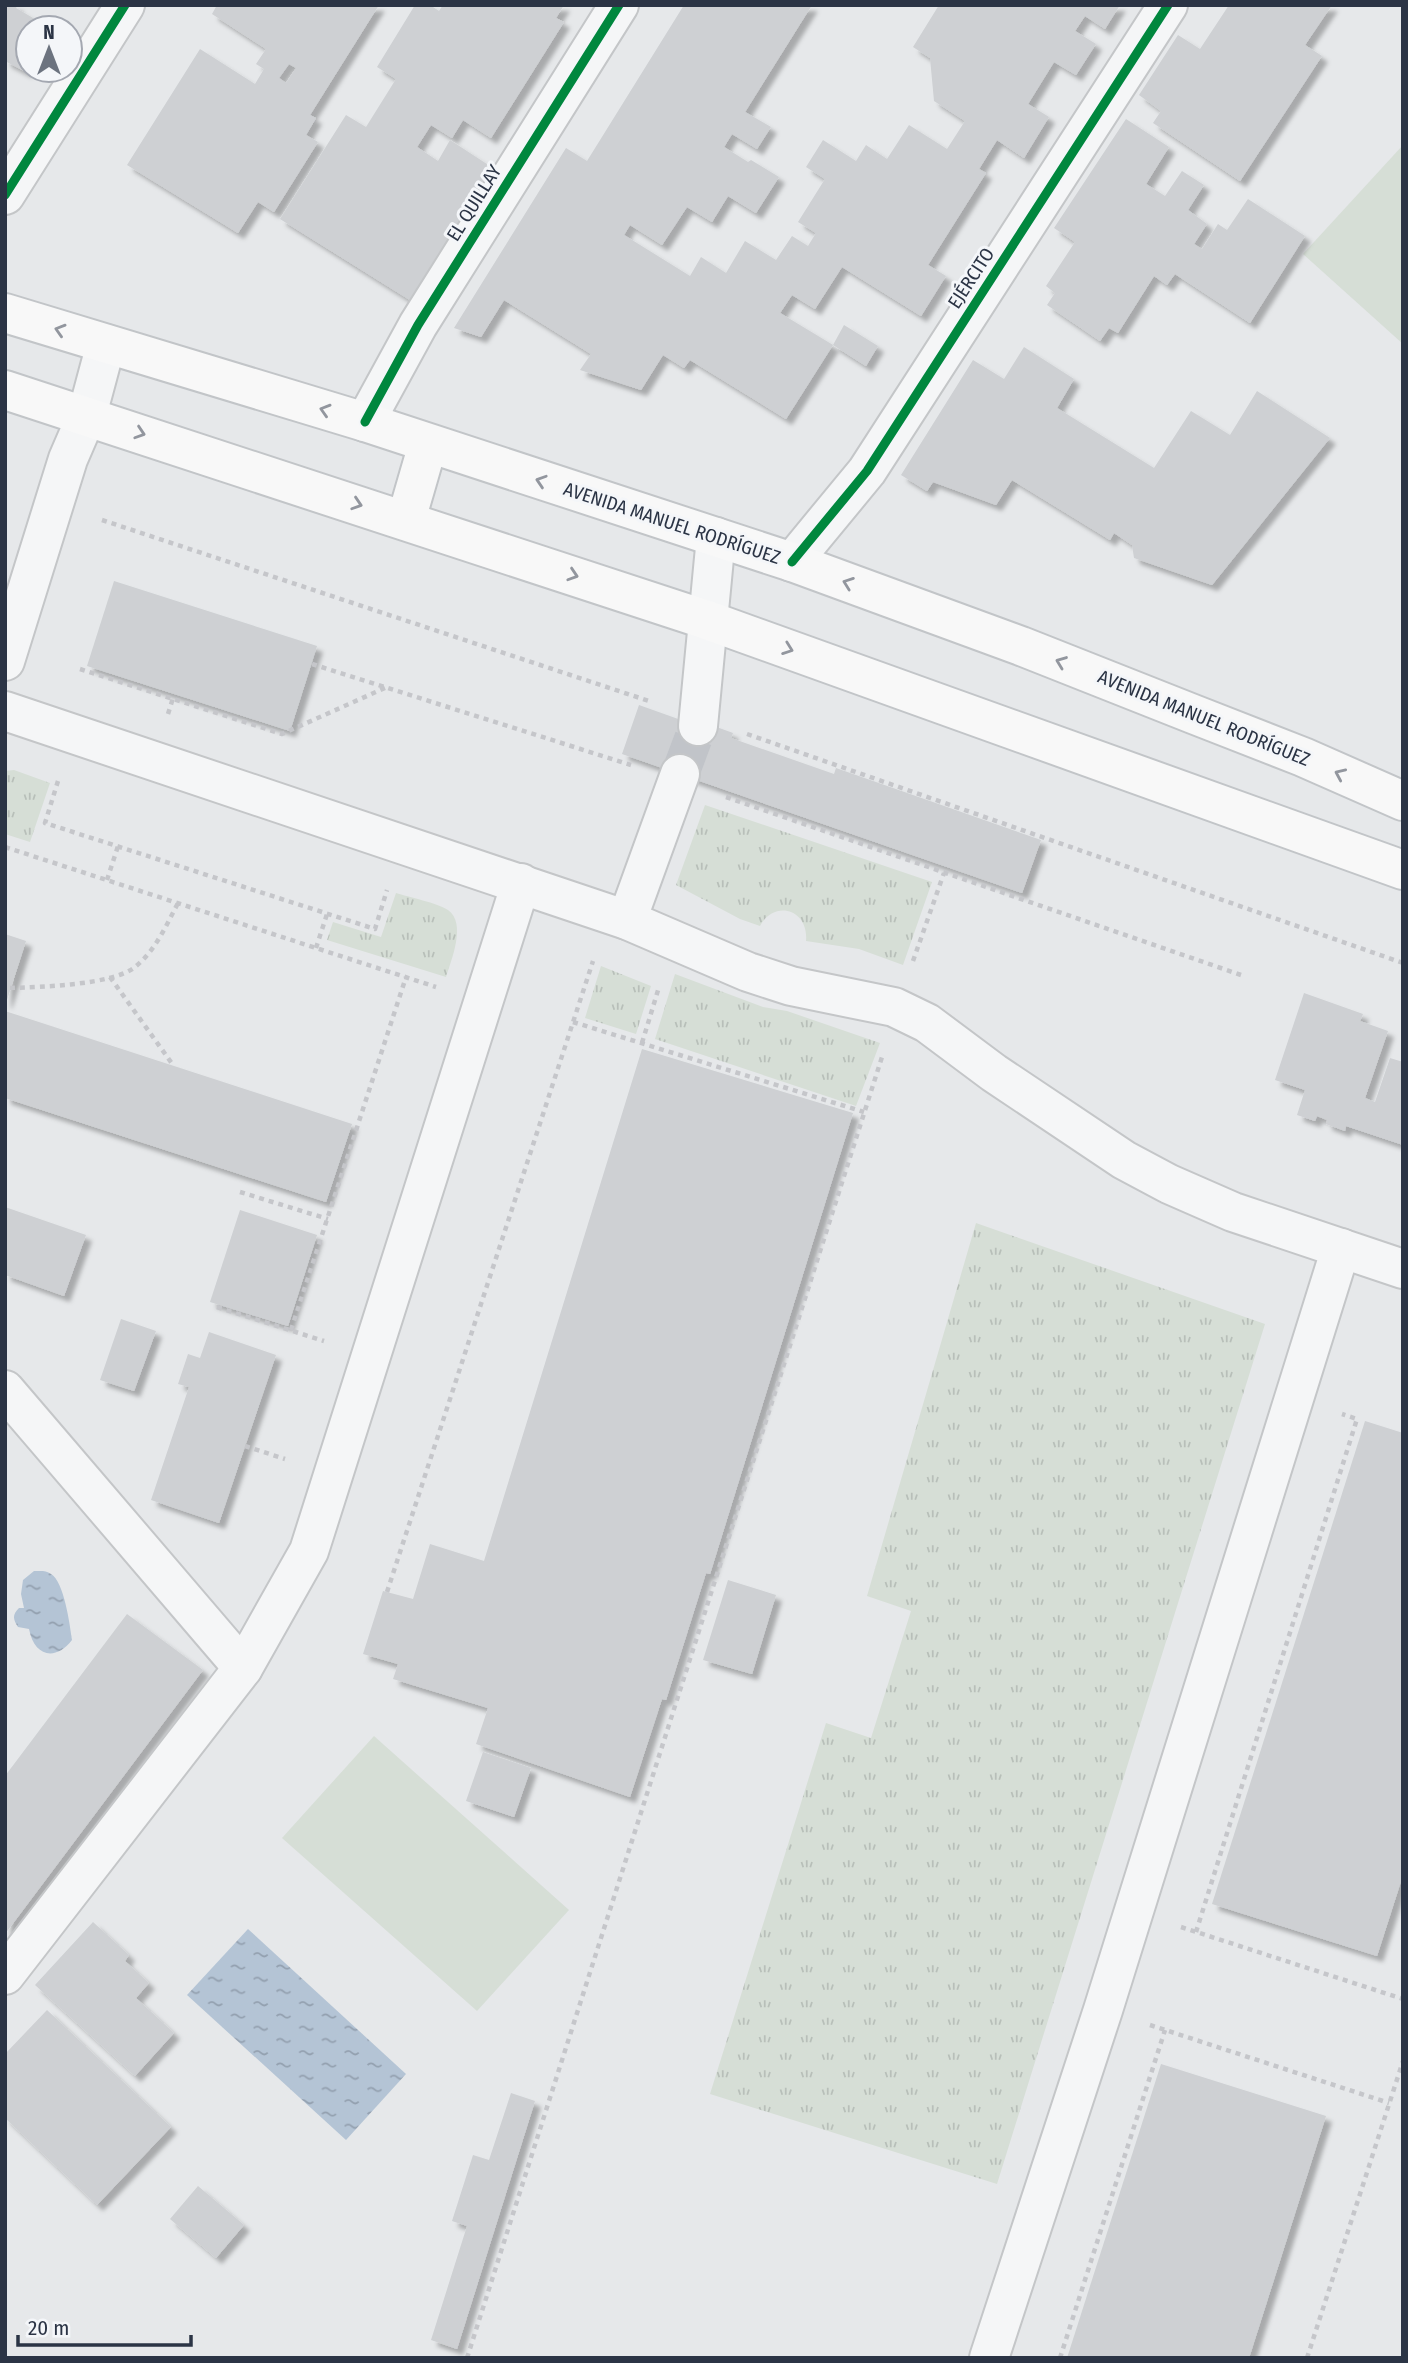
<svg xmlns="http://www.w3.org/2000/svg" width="1408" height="2363" font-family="'Fira Sans Condensed',sans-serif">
  <defs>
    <pattern id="grass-tufts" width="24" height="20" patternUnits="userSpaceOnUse" patternTransform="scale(1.75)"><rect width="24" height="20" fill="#d6ded6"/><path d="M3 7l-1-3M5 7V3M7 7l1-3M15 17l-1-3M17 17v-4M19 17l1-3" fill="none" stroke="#b8bfb9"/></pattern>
    <pattern id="water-ripples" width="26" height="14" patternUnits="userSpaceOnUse" patternTransform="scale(1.75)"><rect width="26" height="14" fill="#b4c4d5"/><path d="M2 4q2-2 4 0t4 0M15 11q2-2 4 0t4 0" fill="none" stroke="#93a0af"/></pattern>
    <filter id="shadow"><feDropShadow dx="6" dy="6" stdDeviation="2" flood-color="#0004"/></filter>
  </defs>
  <rect width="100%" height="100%" fill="#e6e8ea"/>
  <g fill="url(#grass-tufts)">
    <polygon points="14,770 50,783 30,842 5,834 5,771"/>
    <path d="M705 805 932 882 903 965 859 949 806 941C809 909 774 899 760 926L740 919 676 885Z"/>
    <path d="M396 893C408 897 438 903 448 910 467 923 451 961 446 977L327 940 333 922 381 937Z"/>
    <polygon points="601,966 651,986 636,1034 585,1018"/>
    <polygon points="675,974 763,1007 787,1011 880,1043 856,1106 655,1039"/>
    <polygon points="976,1223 1265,1324 997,2184 710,2094 826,1723 871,1738 911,1611 867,1596"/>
  </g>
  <g fill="#d6ded6">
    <polygon points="1403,145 1403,344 1303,254"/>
    <polygon points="374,1736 569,1910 477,2011 282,1838"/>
  </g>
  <g fill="url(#water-ripples)">
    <path d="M34 1571C40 1571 46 1570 51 1574 64 1581 70 1625 72 1640 55 1662 34 1656 29 1629L18 1627C13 1619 12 1615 19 1608H24L21 1594 23 1580Z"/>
    <polygon points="248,1929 406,2074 346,2140 187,1995"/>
  </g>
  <g fill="#ced0d3" fill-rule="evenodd" filter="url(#shadow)">
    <polygon points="5,5 18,5 16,8 50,28 28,28 28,68 26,72 5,61"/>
    <path d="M217 5H379L310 115 316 118 306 135 318 142 274 212 258 202 238 233 127 165 200 49 255 84 264 69 256 64 266 49 212 14ZM289 64 296 68 286 83 279 78Z"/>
    <polygon points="415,5 430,5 439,11 443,5 564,5 556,18 564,22 491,138 463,120 452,138 431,125 417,147 438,161 450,140 496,170 413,302 280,219 346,115 366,127 396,79 377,67"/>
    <polygon points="684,5 812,5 745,112 771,127 757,149 732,134 724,147 748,162 751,160 779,177 756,213 728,196 712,222 687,207 662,245 630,225 624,235 690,276 701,257 726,273 745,241 776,260 792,236 808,246 816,233 798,222 825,179 806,167 823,140 856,161 866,145 887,159 909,125 947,149 965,121 934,101 930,58 913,47 939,5 1120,5 1105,29 1085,16 1075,31 1096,44 1076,75 1054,62 1028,104 1049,117 1024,158 997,140 979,169 986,173 928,265 946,276 921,316 842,267 815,309 792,295 780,313 833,345 786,419 690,360 684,368 663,355 641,390 580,370 591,354 504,300 481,337 454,328 566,148 587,161"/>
    <polygon points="1229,5 1332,5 1305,45 1322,56 1240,181 1153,123 1161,111 1139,95 1178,35 1200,49"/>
    <polygon points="1126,119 1169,147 1146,184 1165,196 1182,171 1204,185 1188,210 1207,224 1194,244 1202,249 1218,224 1227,230 1248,199 1305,236 1250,323 1175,274 1167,285 1154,276 1118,333 1109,328 1100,341 1047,305 1055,293 1046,286 1075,242 1054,228"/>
    <polygon points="844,325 878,346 866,366 833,345"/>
    <polygon points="1024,347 1074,379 1057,408 1154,468 1191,411 1230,435 1257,391 1330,438 1212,585 1134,558 1132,545 1114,533 1110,540 1012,480 996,505 933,482 927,491 901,475 973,360 1004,379"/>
    <polygon points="114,581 317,646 290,731 87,666"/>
    <polygon points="639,705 709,730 711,725 733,733 731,738 834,774 836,768 1041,840 1022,893 622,754"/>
    <polygon points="5,934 26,941 6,1003 5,1003"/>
    <polygon points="1304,993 1363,1014 1360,1021 1388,1031 1365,1098 1375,1102 1390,1058 1403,1062 1403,1145 1346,1126 1345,1131 1326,1124 1327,1120 1317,1116 1315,1121 1297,1115 1305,1090 1275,1080"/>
    <polygon points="5,1011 352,1124 326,1202 5,1098"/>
    <polygon points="642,1049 853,1113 710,1574 706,1573 666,1700 662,1699 630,1797 476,1744 488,1708 393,1679 398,1664 363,1654 383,1591 413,1599 430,1544 484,1561"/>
    <polygon points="5,1207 86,1235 64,1296 5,1275"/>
    <polygon points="240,1210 317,1235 288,1326 210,1302"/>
    <polygon points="121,1319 156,1331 134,1391 100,1380"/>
    <polygon points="209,1332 276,1355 219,1523 151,1500 189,1387 178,1384 188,1354 200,1358"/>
    <polygon points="1365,1421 1403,1433 1403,1875 1377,1956 1212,1904"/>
    <polygon points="728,1580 776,1595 752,1674 703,1660"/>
    <polygon points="127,1614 203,1670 5,1934 5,1776"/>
    <polygon points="483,1752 531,1768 514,1817 466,1801"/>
    <polygon points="93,1922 129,1955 125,1961 149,1983 136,1998 174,2033 135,2076 35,1985"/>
    <polygon points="47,2010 171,2127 97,2205 5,2118 5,2054"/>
    <polygon points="1161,2064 1326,2116 1249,2358 1067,2358"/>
    <polygon points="511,2093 535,2101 457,2349 431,2340 467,2226 452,2221 473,2155 489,2160"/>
    <polygon points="198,2186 244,2225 216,2258 170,2219"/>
  </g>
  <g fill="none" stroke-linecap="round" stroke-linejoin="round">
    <polyline stroke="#c1c4c9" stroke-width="38" stroke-dasharray="38 19" stroke-linecap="butt" points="680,774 698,726"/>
    <g stroke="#c4c6c8" stroke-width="42">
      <g id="minor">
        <polyline points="5,195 125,5"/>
        <polyline points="365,422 418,325 619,5"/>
        <polyline points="792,562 867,471 1168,5"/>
        <polyline points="5,661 68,459 87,415 106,344"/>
        <polyline points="5,711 627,920 748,972 791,986 894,1007 927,1023 994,1073 1124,1160 1169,1184 1233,1212 1403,1269"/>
        <polyline points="698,726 716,537"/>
        <polyline points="627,920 680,774"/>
        <polyline points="5,1390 243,1668"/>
        <polyline points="5,1975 243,1668 309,1551 521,883"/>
        <polyline points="989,2358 1103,2010 1341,1248"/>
      </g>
    </g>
    <g stroke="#c2c5c8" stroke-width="42">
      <g id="major">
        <polyline points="5,313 365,422 792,562 1021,646 1193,714 1303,757 1403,801"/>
        <polyline points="5,390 707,620 1403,870"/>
        <polyline points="406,520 428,444"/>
      </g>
    </g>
    <g stroke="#c5c6ca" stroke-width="4.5" stroke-dasharray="5 5" stroke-linecap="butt">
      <polyline points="102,520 649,701"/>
      <polyline points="312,664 631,765"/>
      <polyline points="80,669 282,734 387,687"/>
      <polyline points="168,714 173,698"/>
      <polyline points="747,734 1403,963"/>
      <polyline points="58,781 45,823 375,929 387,890"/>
      <polyline points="726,797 1241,975"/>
      <polyline points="5,847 436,987"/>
      <polyline points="107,880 118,846"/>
      <polyline points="316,948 327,914"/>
      <polyline points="913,961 944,873"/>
      <polyline points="110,977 173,1065"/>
      <path d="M10 988C40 987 113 985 135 967 155 951 166 926 178 903"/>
      <polyline points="573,1022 864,1112"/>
      <polyline points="642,1043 659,987"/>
      <polyline points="240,1192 328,1219"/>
      <polyline points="217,1307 324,1341"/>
      <polyline points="291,1330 406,977"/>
      <polyline points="245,1446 285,1459"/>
      <polyline points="387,1592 593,961"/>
      <polyline points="1181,1927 1403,1999"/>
      <polyline points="1196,1932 1357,1419 1342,1414"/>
      <polyline points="1150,2025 1389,2103"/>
      <polyline points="467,2358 882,1057"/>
      <polyline points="1060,2358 1165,2030"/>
      <polyline points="1307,2358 1403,2061"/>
    </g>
    <use href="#minor" stroke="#f5f6f7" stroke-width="38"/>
    <use href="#major" stroke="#f8f8f8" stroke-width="38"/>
    <g stroke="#f4f6f9" stroke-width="13">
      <g id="cycleway">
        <polyline points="5,195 125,5"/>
        <polyline points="365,422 418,325 619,5"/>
        <polyline points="792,562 867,471 1168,5"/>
      </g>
    </g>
    <use href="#cycleway" stroke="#00873e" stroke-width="9"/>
  </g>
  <defs><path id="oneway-chevron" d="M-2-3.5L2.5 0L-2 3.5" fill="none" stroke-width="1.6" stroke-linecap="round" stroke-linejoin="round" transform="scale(1.75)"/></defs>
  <g stroke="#92969e">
    <use href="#oneway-chevron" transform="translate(60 330) rotate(-163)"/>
    <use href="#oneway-chevron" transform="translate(325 410) rotate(-163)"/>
    <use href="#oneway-chevron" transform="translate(140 433) rotate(18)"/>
    <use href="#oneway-chevron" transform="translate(541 481) rotate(-162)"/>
    <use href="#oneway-chevron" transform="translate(357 504) rotate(18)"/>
    <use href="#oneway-chevron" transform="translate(573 575) rotate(18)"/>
    <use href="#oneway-chevron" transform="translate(848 583) rotate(-160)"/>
    <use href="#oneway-chevron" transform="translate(788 649) rotate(20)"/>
    <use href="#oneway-chevron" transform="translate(1061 662) rotate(-159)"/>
    <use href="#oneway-chevron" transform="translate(1340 774) rotate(-156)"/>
  </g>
  <g text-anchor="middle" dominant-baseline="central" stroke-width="6" stroke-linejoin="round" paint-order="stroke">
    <g font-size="19" fill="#2b3445" stroke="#f4f6f9">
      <text transform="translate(474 203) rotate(-58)">EL QUILLAY</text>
      <text transform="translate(971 278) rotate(-57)">EJÉRCITO</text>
      <text transform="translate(672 523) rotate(18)">AVENIDA MANUEL RODRÍGUEZ</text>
      <text transform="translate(1204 718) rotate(22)">AVENIDA MANUEL RODRÍGUEZ</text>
    </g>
  </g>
  <rect width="1408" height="2363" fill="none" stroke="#2b3445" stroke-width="14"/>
  <g transform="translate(49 49)"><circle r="33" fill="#f4f6f9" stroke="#a4a8b1" stroke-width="2"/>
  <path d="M0-5L12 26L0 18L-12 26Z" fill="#6c737f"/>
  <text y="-10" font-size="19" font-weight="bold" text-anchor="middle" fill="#2b3445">N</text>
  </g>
  <path d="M18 2335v10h173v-10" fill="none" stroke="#2b3445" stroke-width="3.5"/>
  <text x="28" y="2335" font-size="21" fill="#2b3445" stroke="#f4f6f9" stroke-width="5" paint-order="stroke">20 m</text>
</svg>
